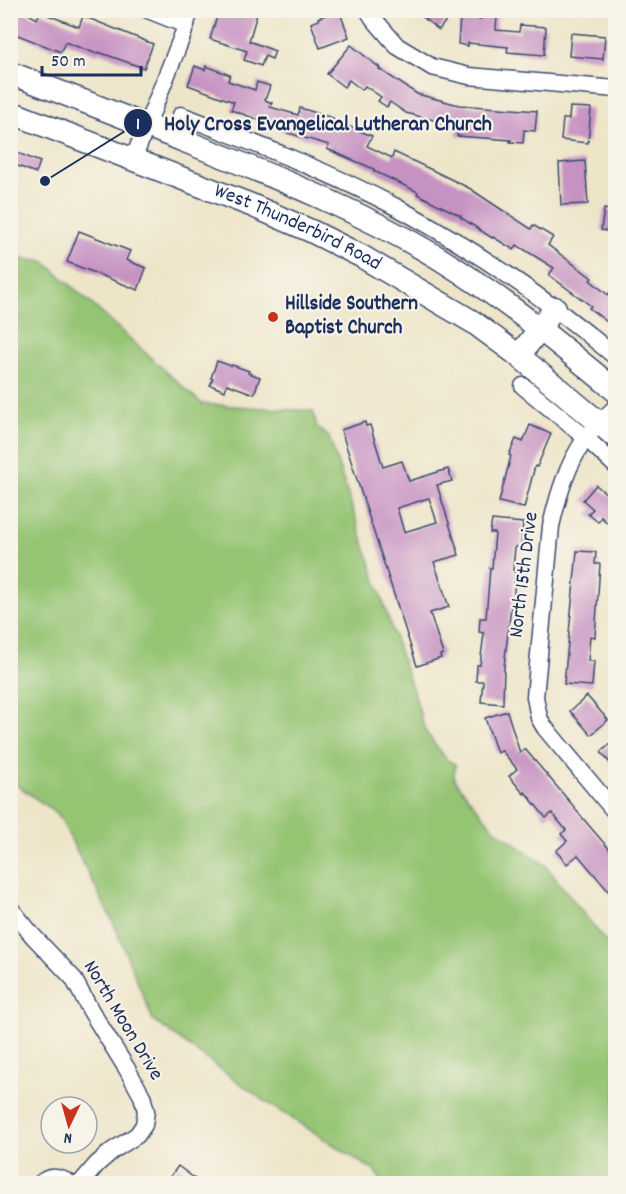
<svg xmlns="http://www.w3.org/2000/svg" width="626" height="1194" font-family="Dekko,sans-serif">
  <rect width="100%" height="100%" fill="#f7f3e8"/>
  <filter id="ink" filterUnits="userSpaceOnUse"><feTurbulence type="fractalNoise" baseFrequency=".0167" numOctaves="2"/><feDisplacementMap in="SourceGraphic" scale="12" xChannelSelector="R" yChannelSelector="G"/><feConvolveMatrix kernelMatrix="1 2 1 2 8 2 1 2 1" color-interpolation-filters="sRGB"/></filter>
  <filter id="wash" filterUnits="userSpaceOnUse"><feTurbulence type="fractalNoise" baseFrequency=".008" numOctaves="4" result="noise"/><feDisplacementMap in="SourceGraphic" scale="24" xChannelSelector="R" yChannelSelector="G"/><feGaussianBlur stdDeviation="1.35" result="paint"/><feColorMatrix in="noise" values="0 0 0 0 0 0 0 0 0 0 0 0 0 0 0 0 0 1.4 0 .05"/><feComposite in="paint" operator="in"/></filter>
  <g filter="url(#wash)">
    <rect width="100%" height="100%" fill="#eee5c9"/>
    <polygon fill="#95c473" stroke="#587a68" stroke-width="1.5" points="17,258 45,262 202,404 313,411 317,427 329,437 404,666 414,693 425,731 447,760 455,764 454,779 493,828 545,865 615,953 615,1183 383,1183 375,1171 263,1100 153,1020 114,924 58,814 11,781 10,263"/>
    <g id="blocks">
      <g fill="#c692c2" fill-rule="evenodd">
        <polygon points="10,10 22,10 37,19 40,12 79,27 83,16 153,44 144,68 98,52 97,54 65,42 61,52 10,32"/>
        <polygon points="219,10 245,10 257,14 249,41 275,51 272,59 265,56 261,66 244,60 247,51 210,39"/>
        <polygon points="339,10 349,37 320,48 311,23 319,20 318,18"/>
        <polygon points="413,10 454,10 439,30"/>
        <polygon points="482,14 497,16 496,30 519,32 520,25 546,27 544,55 507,52 508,47 468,43 468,46 458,44 460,17 481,19"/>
        <polygon points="571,33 605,36 603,59 569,56"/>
        <polygon points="351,45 380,68 379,69 417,94 459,105 537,111 535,131 524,130 523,143 510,142 511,140 457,136 458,126 406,113 390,102 387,107 378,101 381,97 365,86 362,90 349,80 344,87 327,74"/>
        <polygon points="195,66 205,70 206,66 230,75 228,81 255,90 257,82 270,86 265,100 272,103 270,107 298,115 300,108 333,118 333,120 372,136 367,146 392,158 394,152 434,171 469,188 531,229 533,225 553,237 548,245 592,278 590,280 608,295 615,285 615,328 589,308 591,306 549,275 554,268 517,245 514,250 493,237 492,238 460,217 461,216 417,194 418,192 374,171 374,169 327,149 329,145 281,131 282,128 231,110 234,102 188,85"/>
        <polygon points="570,107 591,108 588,143 561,140 563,119 569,119"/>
        <polygon points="10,150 40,162 36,173 10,163"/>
        <polygon points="585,161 588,204 561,205 559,163"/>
        <polygon points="604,209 615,211 615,232 601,230"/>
        <polygon points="79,231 130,251 126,260 146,268 138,290 67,262"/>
        <polygon points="217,361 231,366 232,365 249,371 248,373 260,377 254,394 227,384 225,391 210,385 213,379 211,378"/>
        <path d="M365 422 366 426 370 425 383 467 402 461 409 481 448 469 452 481 437 485 459 555 434 562 449 607 430 613 443 654 440 655 441 658 417 666 341 430ZM429 498 437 522 404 532 397 508Z"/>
        <polygon points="530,425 551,434 537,467 535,466 524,508 499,502 511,456 509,455 516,439 523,442"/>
        <polygon points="596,485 615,501 615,530 601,517 598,522 588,514 593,509 583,500"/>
        <polygon points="492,520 523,523 521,547 515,547 513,570 515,570 514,592 513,607 511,607 504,667 503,704 481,702 483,681 476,681 477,665 480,665 484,633 479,632 480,618 486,618 490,568 492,568 495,533 490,533"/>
        <polygon points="577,551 596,552 595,564 600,564 595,637 590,636 588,661 594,661 592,686 564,684"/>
        <polygon points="587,696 608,720 591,735 570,711"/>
        <polygon points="507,711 520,753 525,749 575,808 575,809 615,856 615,899 578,855 567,864 556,851 567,841 561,834 566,830 552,813 546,818 525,792 524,794 509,776 517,769 502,751 497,753 485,718"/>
        <polygon points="615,740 615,769 601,752"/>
        <polygon points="178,1166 202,1184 165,1184"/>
      </g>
    </g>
  </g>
  <g filter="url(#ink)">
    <use href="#blocks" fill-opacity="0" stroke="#3b4a6e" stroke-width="1.5"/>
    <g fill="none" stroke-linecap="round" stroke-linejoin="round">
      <g stroke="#3b4a6e" stroke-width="19">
        <g id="minor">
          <polyline points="148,10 186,25"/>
          <polyline points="368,10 373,18 397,46 432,67 469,76 616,89"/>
          <path d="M181 115C254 143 328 171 398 208 476 250 548 300 616 357"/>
          <polyline points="133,160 183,34 190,10"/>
          <polyline points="523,386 586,438 616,466"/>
          <path d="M616 407C605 417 595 427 586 438 567 464 558 496 551 526L535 697 539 718 545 728 616 813"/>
          <polyline points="10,908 33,936 73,978 91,1011 127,1069 142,1096 146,1111 144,1125 137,1135 112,1151 97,1164 80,1184"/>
          <path d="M40 1184C50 1174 60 1177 71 1184"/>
        </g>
      </g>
      <g stroke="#3b4a6e" stroke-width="25">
        <g id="secondary">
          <path d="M10 73C73 97 135 121 197 146 279 178 361 212 437 257 502 297 557 342 616 391"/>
          <path id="s1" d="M10 112 251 205 311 231 361 256 473 322 519 356 616 437"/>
          <polyline points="519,356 555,308"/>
        </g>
      </g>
      <use href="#minor" stroke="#fff" stroke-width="16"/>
      <use href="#secondary" stroke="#fff" stroke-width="22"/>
    </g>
  </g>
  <circle fill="#c8321e" stroke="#f7f3e8" stroke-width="2" cx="273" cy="317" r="6"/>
  <g text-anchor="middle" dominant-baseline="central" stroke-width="4.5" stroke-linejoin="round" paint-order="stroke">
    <g font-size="21" fill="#1b2f5e" stroke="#f7f3e8">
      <text stroke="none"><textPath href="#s1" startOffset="310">West Thunderbird Road</textPath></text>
      <text transform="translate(525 575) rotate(-83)">North 15th Drive</text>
      <text transform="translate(122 1021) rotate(59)">North Moon Drive</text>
    </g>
    <g font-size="21" font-weight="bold" fill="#1b2f5e" stroke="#f7f3e8" text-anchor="start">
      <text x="285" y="305">Hillside Southern<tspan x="285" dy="24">Baptist Church</tspan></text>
    </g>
  </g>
  <path fill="none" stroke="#1b2f5e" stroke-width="2" d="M45 181L138 123"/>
  <g fill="#1b2f5e" stroke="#f7f3e8" stroke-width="2">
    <circle cx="45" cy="181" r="6"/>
    <circle cx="138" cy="123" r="15"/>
  </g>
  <g font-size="18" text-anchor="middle" font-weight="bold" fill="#fff">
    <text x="138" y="129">1</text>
  </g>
  <g font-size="22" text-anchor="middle" font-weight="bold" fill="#1b2f5e" stroke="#f7f3e8" stroke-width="4.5" stroke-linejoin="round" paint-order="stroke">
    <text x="328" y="130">Holy Cross Evangelical Lutheran Church</text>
  </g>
  <rect width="626" height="1194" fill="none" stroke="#f7f3e8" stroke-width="36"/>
  <g transform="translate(69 1125) rotate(185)"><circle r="28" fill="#f7f3e8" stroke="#9fa5b1" stroke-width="1.5"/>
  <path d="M0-4.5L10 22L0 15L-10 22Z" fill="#c8321e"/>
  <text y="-9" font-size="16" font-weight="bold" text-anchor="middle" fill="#1b2f5e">N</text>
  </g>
  <path d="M42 66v9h99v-9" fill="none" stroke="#1b2f5e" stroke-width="3"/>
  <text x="51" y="66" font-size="18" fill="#1b2f5e" stroke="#f7f3e8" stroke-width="4.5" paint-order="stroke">50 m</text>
</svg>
